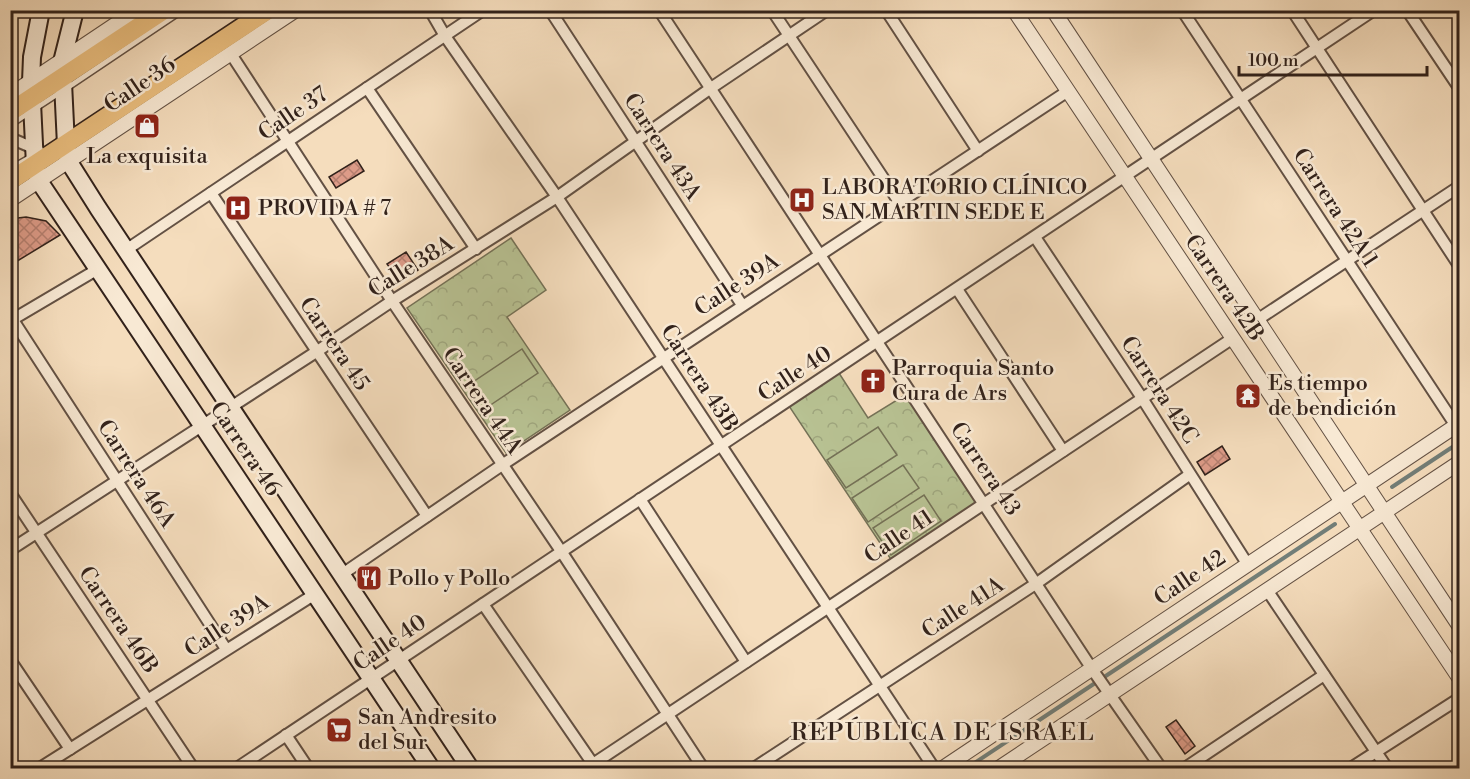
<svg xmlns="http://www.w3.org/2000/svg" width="1470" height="779" font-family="'Libre Bodoni',serif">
  <defs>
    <pattern id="forest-crowns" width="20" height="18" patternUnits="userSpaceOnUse" patternTransform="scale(1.5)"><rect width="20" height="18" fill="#b8c293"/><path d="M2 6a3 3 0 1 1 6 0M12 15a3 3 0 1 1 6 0" fill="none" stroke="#9fa67e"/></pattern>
    <pattern id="building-cross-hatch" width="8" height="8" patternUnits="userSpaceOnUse" patternTransform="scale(1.5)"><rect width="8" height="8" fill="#dd9b88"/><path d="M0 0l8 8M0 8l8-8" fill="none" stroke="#b47e6e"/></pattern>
  </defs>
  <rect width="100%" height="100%" fill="#f5ddbd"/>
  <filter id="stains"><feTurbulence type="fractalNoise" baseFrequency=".00333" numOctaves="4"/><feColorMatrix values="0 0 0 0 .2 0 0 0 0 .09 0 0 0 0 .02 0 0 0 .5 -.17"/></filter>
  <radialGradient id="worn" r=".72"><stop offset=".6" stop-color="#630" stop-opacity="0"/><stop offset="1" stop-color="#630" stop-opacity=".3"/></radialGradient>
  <g fill="url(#forest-crowns)" stroke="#757257" stroke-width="1.5">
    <polygon points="511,238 546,290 507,317 570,410 506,453 407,308"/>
    <polygon points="837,370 868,418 910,392 984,504 894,564 787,403"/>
  </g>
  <g fill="#b8c293" stroke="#757257" stroke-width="1.5">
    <polygon points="522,349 538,373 489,406 473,382"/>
    <polygon points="878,427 897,455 846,488 827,460"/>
    <polygon points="903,465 919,488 868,522 852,498"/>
    <polygon points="924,495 941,521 891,555 873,528"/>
  </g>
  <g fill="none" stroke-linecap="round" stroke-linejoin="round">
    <g stroke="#727e78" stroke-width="4">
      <polyline points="1392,487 1460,442"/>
      <polyline points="967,768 1335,524"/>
    </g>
  </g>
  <g fill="url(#building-cross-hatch)" stroke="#32221b" stroke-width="1.5">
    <polygon points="357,160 364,171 336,188 329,177"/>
    <polygon points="26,217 46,221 60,235 14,263 10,258 10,219"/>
    <polygon points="406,252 418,270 400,282 387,264"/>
    <polygon points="1222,446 1230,459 1205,475 1197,462"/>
    <polygon points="1176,720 1195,746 1185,754 1166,727"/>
  </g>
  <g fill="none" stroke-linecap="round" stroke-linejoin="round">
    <g stroke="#635144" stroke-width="8">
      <g id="service">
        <polyline points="67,88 183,10"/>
        <polyline points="10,125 59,93"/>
        <polyline points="10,169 31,157"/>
      </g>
    </g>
    <g stroke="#635144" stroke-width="14">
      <g id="minor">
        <polyline points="430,10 445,36 557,197 934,768"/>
        <polyline points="550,10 742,305"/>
        <polyline points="659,10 1092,669 1161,768"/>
        <polyline points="772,10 899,202"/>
        <polyline points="886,10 978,151"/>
        <polyline points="1182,10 1456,426"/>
        <polyline points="1292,10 1460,267"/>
        <polyline points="1407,10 1460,89"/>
        <polyline points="231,54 392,301 561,551 703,768"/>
        <polyline points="367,88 476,249"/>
        <polyline points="10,138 38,150"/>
        <polyline points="211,193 427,516"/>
        <polyline points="1035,237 1142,398 1248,565"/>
        <polyline points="126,250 483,10"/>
        <polyline points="957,289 1063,451"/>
        <polyline points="13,320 226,649"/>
        <polyline points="1257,320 1460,186"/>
        <polyline points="10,321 98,269"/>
        <polyline points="10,493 193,768"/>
        <polyline points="640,499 746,662"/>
        <polyline points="10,550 316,352 392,301 557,197 711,88 827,10"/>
        <polyline points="341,575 502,465 1068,91"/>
        <polyline points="1267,590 1387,768"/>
        <polyline points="483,604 593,764"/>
        <polyline points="10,660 70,749"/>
        <polyline points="286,735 308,768"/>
        <polyline points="40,768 315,594"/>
        <polyline points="237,768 1374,10"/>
        <polyline points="587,768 1233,338"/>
        <polyline points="754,768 1037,583 1189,475"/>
        <polyline points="1185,768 1324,675"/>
        <polyline points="1351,768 1460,698"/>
      </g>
    </g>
    <g stroke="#635144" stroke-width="16">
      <g id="tertiary">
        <polyline points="1014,10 1460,679"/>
        <polyline points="1053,10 1460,627"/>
        <polyline points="10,95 137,10"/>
        <polyline points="10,200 296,10"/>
        <polyline points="943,768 1460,423"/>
        <polyline points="999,768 1460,462"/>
      </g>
    </g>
    <g stroke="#32221b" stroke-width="20">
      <g id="secondary">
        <polyline points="41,10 32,57 31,82 35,165 39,181 431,768"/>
        <polyline points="75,10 62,62 66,145 69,162 98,208 470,768"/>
      </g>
    </g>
    <g stroke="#32221b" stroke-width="21">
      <g id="trunk">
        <polyline points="10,112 164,10"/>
        <polyline points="10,181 268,10"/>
      </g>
    </g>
    <use href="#service" stroke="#f8e9d4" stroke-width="5"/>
    <use href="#minor" stroke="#f8e9d4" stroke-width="10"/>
    <use href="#tertiary" stroke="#f8e9d4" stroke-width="14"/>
    <use href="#secondary" stroke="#f8e9d4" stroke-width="16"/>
    <use href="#trunk" stroke="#eabe7e" stroke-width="18"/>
  </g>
  <defs>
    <g id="shop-square" transform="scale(1.35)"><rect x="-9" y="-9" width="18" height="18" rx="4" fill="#8f2418" stroke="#f8e9d4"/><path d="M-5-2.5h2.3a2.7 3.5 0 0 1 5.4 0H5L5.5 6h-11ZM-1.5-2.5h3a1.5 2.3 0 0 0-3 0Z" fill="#fff"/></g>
    <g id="hospital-square" transform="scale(1.35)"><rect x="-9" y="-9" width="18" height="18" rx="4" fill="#8f2418" stroke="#f8e9d4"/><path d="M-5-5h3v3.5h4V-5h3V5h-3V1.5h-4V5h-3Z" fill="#fff"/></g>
    <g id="church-square" transform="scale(1.35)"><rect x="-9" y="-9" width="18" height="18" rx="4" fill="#8f2418" stroke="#f8e9d4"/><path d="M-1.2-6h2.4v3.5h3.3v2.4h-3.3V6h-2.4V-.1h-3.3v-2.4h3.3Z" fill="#fff"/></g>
    <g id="temple-square" transform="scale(1.35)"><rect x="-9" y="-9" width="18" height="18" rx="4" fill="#8f2418" stroke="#f8e9d4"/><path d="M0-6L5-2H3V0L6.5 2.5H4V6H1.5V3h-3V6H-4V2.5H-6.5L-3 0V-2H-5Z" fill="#fff"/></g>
    <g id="restaurant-square" transform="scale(1.35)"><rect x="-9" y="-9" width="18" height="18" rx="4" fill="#8f2418" stroke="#f8e9d4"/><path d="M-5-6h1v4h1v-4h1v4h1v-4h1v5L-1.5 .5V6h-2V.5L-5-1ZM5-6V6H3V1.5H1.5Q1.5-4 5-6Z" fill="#fff"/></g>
    <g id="supermarket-square" transform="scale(1.35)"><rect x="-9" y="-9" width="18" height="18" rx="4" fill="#8f2418" stroke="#f8e9d4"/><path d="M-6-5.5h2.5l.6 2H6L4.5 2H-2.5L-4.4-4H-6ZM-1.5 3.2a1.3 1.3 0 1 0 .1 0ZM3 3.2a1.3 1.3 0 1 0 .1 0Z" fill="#fff"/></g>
  </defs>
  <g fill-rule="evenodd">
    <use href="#shop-square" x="147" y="126"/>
    <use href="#hospital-square" x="802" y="200"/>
    <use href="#hospital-square" x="238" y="208"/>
    <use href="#church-square" x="873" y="381"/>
    <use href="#temple-square" x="1248" y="396"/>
    <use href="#restaurant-square" x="369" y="578"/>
    <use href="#supermarket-square" x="339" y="730"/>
  </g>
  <g text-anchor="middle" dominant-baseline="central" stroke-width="5" stroke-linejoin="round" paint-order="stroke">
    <g font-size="22" fill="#32221b" stroke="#f8e9d4">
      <text transform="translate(140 85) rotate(-34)">Calle 36</text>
      <text transform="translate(293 114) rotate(-34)">Calle 37</text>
      <text transform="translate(662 147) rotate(57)">Carrera 43A</text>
      <text transform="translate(1335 208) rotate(57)">Carrera 42A 1</text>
      <text transform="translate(411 267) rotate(-32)">Calle 38A</text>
      <text transform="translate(737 285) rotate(-33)">Calle 39A</text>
      <text transform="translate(1224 288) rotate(56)">Carrera 42B</text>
      <text transform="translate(334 344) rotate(56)">Carrera 45</text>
      <text transform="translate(795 374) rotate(-33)">Calle 40</text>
      <text transform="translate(699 378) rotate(57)">Carrera 43B</text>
      <text transform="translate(1159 390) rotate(57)">Carrera 42C</text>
      <text transform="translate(482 401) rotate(56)">Carrera 44A</text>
      <text transform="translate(245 449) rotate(56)">Carrera 46</text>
      <text transform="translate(985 469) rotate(56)">Carrera 43</text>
      <text transform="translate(136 474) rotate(57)">Carrera 46A</text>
      <text transform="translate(899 537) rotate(-34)">Calle 41</text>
      <text transform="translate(1190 578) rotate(-34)">Calle 42</text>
      <text transform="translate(963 608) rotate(-33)">Calle 41A</text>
      <text transform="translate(118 620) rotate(56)">Carrera 46B</text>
      <text transform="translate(227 626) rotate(-33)">Calle 39A</text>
      <text transform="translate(390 643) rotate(-34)">Calle 40</text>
    </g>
    <g font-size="22" fill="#32221b" stroke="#f8e9d4" text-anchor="start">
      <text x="147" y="156" text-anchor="middle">La exquisita</text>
      <text x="822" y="187">LABORATORIO CLÍNICO<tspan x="822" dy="25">SAN MARTIN SEDE E</tspan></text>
      <text x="258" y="208">PROVIDA # 7</text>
      <text x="892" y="368">Parroquia Santo<tspan x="892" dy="25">Cura de Ars</tspan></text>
      <text x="1268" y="383">Es tiempo<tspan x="1268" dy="25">de bendición</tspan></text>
      <text x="388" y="578">Pollo y Pollo</text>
      <text x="358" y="717">San Andresito<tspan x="358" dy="25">del Sur</tspan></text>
    </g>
    <g font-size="24" letter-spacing="1.5" fill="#32221b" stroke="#f8e9d4">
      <text x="943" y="733">REPÚBLICA DE ISRAEL</text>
    </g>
  </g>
  <rect width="1470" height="779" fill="none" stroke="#f5ddbd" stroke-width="36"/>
  <rect x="12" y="12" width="1446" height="755" fill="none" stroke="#32221b" stroke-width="3"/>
  <rect x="18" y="18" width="1434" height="743" fill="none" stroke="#32221b" stroke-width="1.5"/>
  <path d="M1239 66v9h188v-9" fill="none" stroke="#32221b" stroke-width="3"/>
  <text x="1248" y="66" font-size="18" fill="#32221b" stroke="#f8e9d4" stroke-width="4.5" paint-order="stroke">100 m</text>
  <rect width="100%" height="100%" filter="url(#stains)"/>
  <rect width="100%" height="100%" fill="url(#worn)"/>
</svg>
